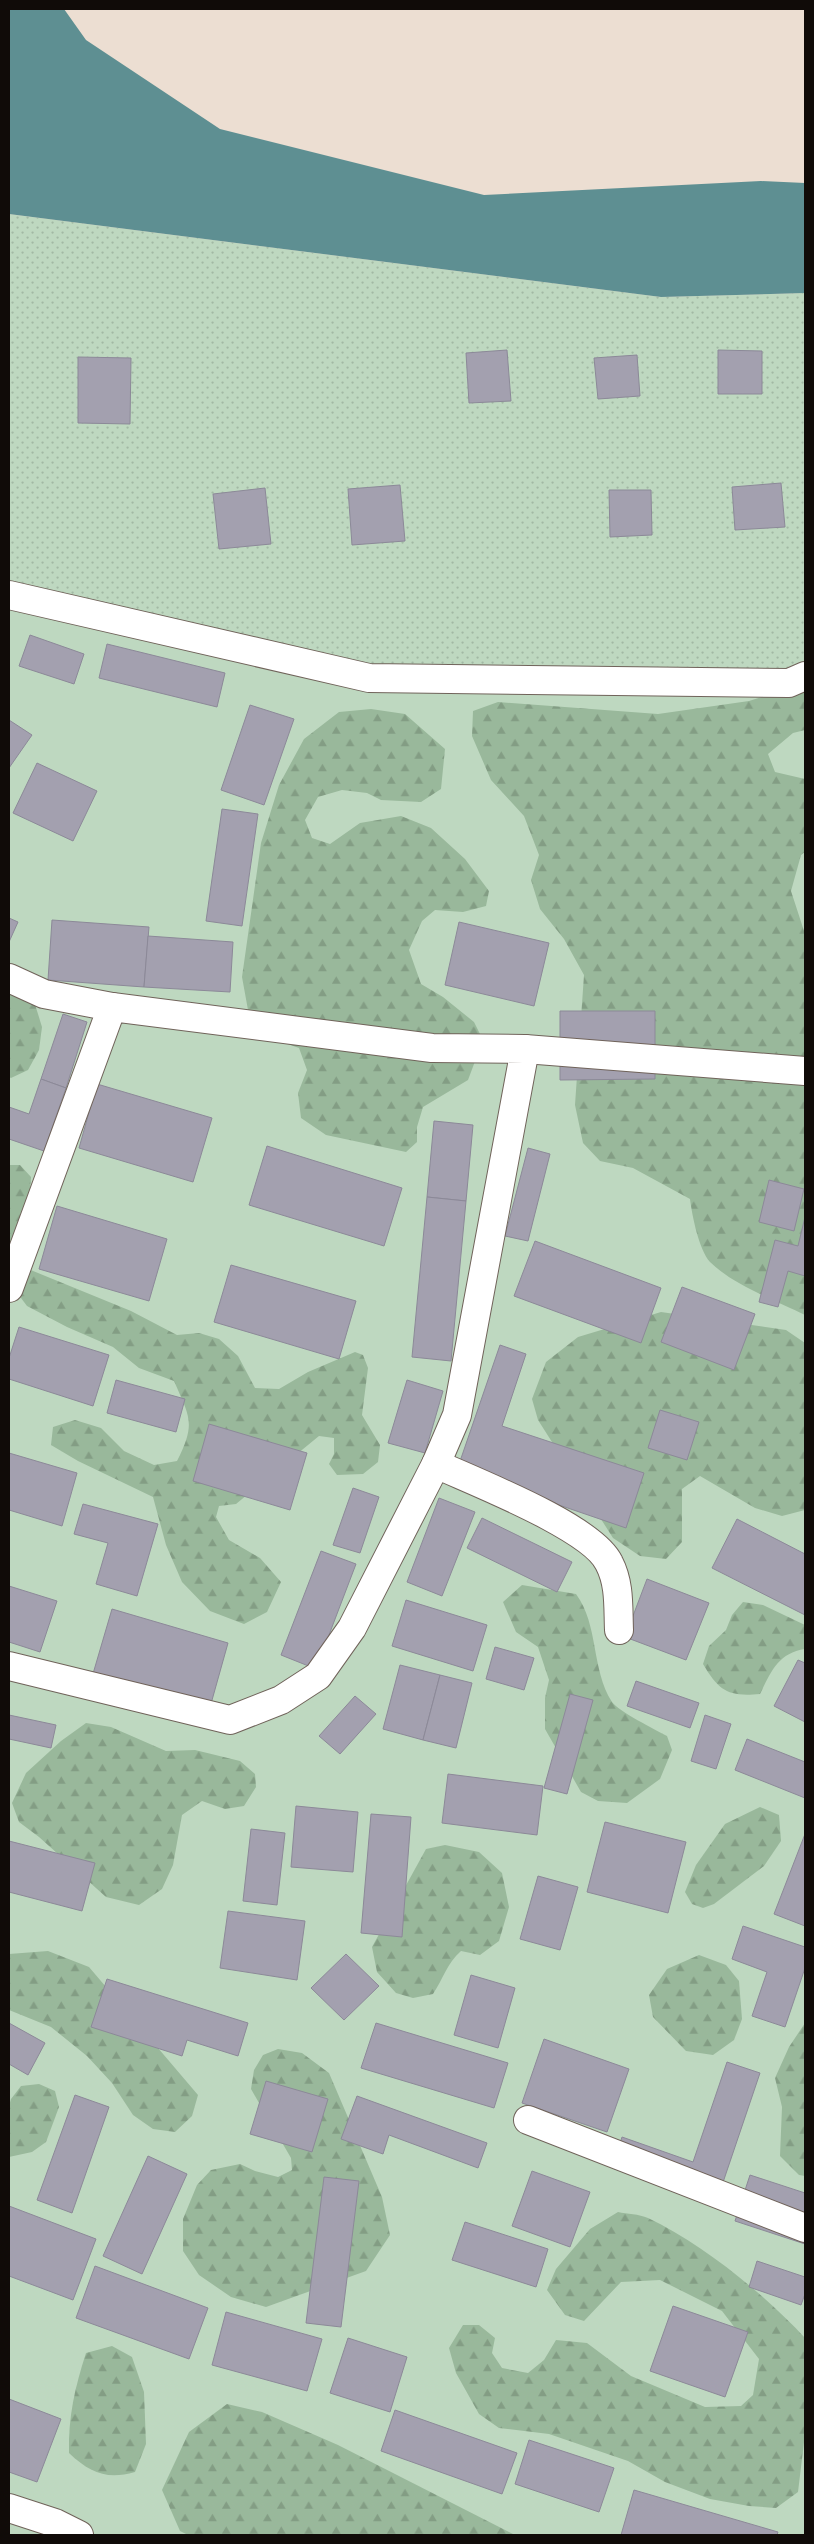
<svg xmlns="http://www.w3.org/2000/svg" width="814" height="2544" font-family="Merriweather,serif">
  <defs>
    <pattern id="forest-firs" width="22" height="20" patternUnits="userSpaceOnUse" patternTransform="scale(1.25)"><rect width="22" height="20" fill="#99b89b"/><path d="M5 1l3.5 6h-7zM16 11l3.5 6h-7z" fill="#839d84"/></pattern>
    <pattern id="park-dots" width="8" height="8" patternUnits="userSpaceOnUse" patternTransform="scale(1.25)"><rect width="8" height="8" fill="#bed8c0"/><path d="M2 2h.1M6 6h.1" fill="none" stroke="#a2b8a4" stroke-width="1.8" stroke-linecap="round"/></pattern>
  </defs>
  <rect width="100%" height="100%" fill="#ecded2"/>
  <polygon fill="#bed8c0" points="9,595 805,676 805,2535 9,2535"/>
  <g fill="url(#forest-firs)">
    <path d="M805 683V730L793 733 768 754 775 772 805 779V852L801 855 791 891 805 934V1315C777 1301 733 1285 710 1262 699 1250 692 1215 690 1199L633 1168 600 1161 583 1143 575 1105 584 975 564 939 540 909 531 880 539 855 524 816 491 780 472 736 473 711 498 702 658 714 749 701Z"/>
    <polygon points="371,709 405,714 445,749 441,789 421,802 381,800 367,793 342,790 318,797 305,820 312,838 330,844 360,823 401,816 431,828 465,859 489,891 486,906 463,912 435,910 422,921 409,950 421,984 443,997 474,1022 483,1040 468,1080 423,1107 417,1127 417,1142 406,1152 326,1135 301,1118 298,1093 307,1070 299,1048 282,1042 248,1010 242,977 261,843 279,785 304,739 339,712"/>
    <polygon points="9,969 34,1001 42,1027 39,1050 28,1070 11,1078 9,1077"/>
    <path d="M9 1165H20L31 1177 29 1207 16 1264 131 1311 177 1335 199 1333 219 1339 238 1356 255 1388 279 1389 308 1372 355 1352 363 1355 368 1368 362 1415 380 1445 378 1462 363 1474 337 1475 329 1464 334 1454V1438L319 1436 236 1504 219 1506 216 1517 229 1540 260 1558 281 1582 267 1612 244 1624 210 1611 182 1582 166 1545 153 1497 78 1461 51 1445 53 1427 75 1420 101 1428 124 1451 154 1465 177 1461C196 1423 190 1418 174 1381L139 1368 113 1347 67 1327 27 1306 9 1282Z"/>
    <polygon points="661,1312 786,1330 805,1343 805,1510 782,1516 755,1508 700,1476 682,1489 682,1542 666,1559 640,1556 613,1538 538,1420 532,1399 546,1362 578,1337"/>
    <path d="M522 1585 576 1594C599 1625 591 1669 612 1702 618 1711 656 1730 667 1736L672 1750 660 1779 627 1803 598 1801 581 1792 545 1729V1698L549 1680 538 1647 516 1632 503 1602Z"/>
    <path d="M743 1602 763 1605 805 1625V1649C778 1653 771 1672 760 1694 728 1697 719 1691 703 1664L709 1646 726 1630 732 1615Z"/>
    <polygon points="86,1723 111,1727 166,1751 195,1750 240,1761 255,1774 256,1787 244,1806 225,1809 202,1801 182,1815 173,1865 162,1889 139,1905 106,1897 39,1837 19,1822 12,1803 26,1773 61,1741"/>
    <polygon points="760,1807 779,1815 781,1841 764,1866 714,1904 703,1908 692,1904 685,1892 696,1865 725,1824"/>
    <path d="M445 1845 479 1852 502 1873 509 1907 499 1941 480 1955 461 1951C447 1963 443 1979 433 1994L413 1998 396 1993 377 1972 372 1947 426 1849Z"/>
    <polygon points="48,1951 89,1967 198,2095 192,2116 175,2132 153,2129 133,2115 112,2083 87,2056 51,2027 9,2010 9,1954"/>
    <polygon points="699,1955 726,1965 739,1981 742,2019 734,2040 713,2055 686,2051 653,2017 649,1995 667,1969"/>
    <polygon points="805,2023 805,2176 799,2175 780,2156 782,2107 775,2078 789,2047"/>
    <polygon points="278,2049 302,2053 329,2073 382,2197 390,2235 366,2271 266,2307 231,2297 199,2275 183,2251 183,2219 197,2185 211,2170 240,2164 255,2171 278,2177 292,2170 291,2158 251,2089 254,2070 263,2055"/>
    <polygon points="39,2084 55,2091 59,2107 46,2142 32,2152 9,2157 9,2106 11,2099 21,2086"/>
    <path d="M618 2212C627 2214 639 2214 648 2218 703 2244 764 2294 805 2338V2434L798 2492 776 2508 749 2506 710 2499 665 2482 628 2461 549 2434 499 2428 479 2414 456 2373 449 2348 463 2325H479L495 2338 492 2353 502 2368 528 2373 544 2360 556 2340 587 2343 631 2376 705 2407 741 2406 753 2395 759 2359 722 2311 660 2280 621 2282 584 2321 565 2315 547 2290 556 2269 590 2229Z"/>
    <path d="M112 2346 132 2357 144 2392 146 2444 135 2472C107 2480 90 2473 69 2453 68 2417 75 2387 86 2353Z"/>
    <polygon points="227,2404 262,2412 338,2445 515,2535 188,2535 180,2531 162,2490 189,2432"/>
  </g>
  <polygon fill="url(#park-dots)" points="9,214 661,297 805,293 805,676 369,678 9,595"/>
  <polygon fill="#5e8f92" points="9,9 64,9 86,40 220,129 484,195 761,181 805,183 805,293 661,297 9,214"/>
  <g fill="#a3a0af" stroke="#8c8998">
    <polygon points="507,350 511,401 469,403 466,353"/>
    <polygon points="718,350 762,351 762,394 718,394"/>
    <polygon points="637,355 640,396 598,399 594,358"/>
    <polygon points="78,357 131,358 130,424 78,423"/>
    <polygon points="781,483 785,527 735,530 732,487"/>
    <polygon points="400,485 405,541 352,545 348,489"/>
    <polygon points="265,488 271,544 219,549 213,494"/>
    <polygon points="609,490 651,490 652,535 610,537"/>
    <polygon points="30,635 84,654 74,684 19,666"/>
    <polygon points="107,644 225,673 217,707 99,678"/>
    <polygon points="250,705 294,719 264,805 221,790"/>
    <polygon points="9,720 32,735 9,768"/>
    <polygon points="37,763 97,791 73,841 13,813"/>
    <polygon points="222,809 258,814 242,926 206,921"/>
    <polygon points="9,918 18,922 9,942"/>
    <polygon points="52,920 149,927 144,987 48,980"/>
    <polygon points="459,922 549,943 534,1006 445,985"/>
    <polygon points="148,936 233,942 230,992 144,987"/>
    <polygon points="560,1011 655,1011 655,1079 560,1080"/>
    <polygon points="63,1014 87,1022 66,1088 41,1079"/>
    <polygon points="41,1079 66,1088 44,1151 9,1139 9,1107 29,1114"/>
    <polygon points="97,1084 212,1118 193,1182 79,1148"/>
    <polygon points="434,1121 473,1125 466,1201 427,1197"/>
    <polygon points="267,1146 402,1188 384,1246 249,1205"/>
    <polygon points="528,1148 550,1154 528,1241 505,1236"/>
    <polygon points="769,1180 804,1189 794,1231 759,1222"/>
    <polygon points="427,1197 466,1201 451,1361 412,1357"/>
    <polygon points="57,1206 167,1239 149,1301 39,1269"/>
    <polygon points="805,1217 805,1276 788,1271 778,1307 759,1302 775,1240 798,1246"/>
    <polygon points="535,1241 661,1288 641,1343 514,1296"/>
    <polygon points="231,1265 356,1301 339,1359 214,1322"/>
    <polygon points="682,1287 755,1314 734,1370 661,1342"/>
    <polygon points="19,1327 109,1355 93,1406 9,1379 9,1358"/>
    <polygon points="500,1345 526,1354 502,1426 644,1473 626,1528 457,1470"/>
    <polygon points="116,1380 185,1399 176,1432 107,1413"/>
    <polygon points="407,1380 443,1391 425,1453 388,1443"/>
    <polygon points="660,1410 699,1422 687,1460 648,1448"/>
    <polygon points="209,1424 307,1453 290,1510 193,1481"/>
    <polygon points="9,1453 77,1473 62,1526 9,1510"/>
    <polygon points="353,1488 379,1497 360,1553 333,1545"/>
    <polygon points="439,1498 475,1512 442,1596 407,1582"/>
    <polygon points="83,1504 158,1524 137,1596 96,1584 108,1543 74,1534"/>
    <polygon points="482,1518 572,1562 557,1592 467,1548"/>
    <polygon points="737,1519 805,1554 805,1615 712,1568"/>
    <polygon points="321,1551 356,1564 316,1669 281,1655"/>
    <polygon points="647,1579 709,1603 686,1660 625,1637"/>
    <polygon points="9,1586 57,1601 40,1652 9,1642"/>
    <polygon points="406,1600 487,1625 473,1671 392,1646"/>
    <polygon points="112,1609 228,1643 207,1718 90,1684"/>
    <polygon points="495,1647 534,1658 524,1690 486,1679"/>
    <polygon points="798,1660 805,1663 805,1722 774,1706"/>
    <polygon points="400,1665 440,1675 423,1740 383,1729"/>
    <polygon points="440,1675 472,1683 456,1748 423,1740"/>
    <polygon points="636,1681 699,1703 690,1728 627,1706"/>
    <polygon points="570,1694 593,1700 567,1794 544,1788"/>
    <polygon points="355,1696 376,1714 340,1754 319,1736"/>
    <polygon points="9,1715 56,1725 51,1748 9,1739 9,1742"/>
    <polygon points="705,1715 731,1724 716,1769 691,1761"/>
    <polygon points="747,1739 805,1762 805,1798 735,1770"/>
    <polygon points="448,1774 543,1786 537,1835 442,1823"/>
    <polygon points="296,1806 358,1812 353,1872 291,1867"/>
    <polygon points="371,1814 411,1817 402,1937 361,1933"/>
    <polygon points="605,1822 686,1842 668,1913 587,1892"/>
    <polygon points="251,1829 285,1833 277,1905 243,1901"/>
    <polygon points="805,1834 805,1926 774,1914"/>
    <polygon points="9,1841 95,1863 82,1911 9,1892"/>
    <polygon points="538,1876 578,1887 560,1950 520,1939"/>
    <polygon points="228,1911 305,1921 297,1980 220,1968"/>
    <polygon points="743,1926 805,1947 805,1968 785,2027 752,2016 767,1972 732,1959"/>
    <polygon points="346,1954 379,1986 344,2020 311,1988"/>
    <polygon points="471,1975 515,1988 498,2048 454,2035"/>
    <polygon points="107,1979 248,2023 238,2056 187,2040 182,2056 91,2027"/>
    <polygon points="9,2023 45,2043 28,2075 9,2064"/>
    <polygon points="376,2023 508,2063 494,2108 361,2068"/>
    <polygon points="544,2039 629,2069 607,2132 522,2103"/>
    <polygon points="727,2062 760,2073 716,2203 612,2168 622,2137 693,2162"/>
    <polygon points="266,2081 328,2099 312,2152 250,2134"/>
    <polygon points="75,2095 109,2107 72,2213 37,2200"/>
    <polygon points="357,2096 487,2143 478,2168 389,2135 383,2154 341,2139"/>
    <polygon points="148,2156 187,2174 142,2274 103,2256"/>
    <polygon points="532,2171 590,2192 570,2247 512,2226"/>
    <polygon points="750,2175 805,2193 805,2244 735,2221"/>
    <polygon points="324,2177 359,2181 341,2327 306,2323"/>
    <polygon points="9,2206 96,2239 73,2300 9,2276"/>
    <polygon points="465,2222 548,2249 536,2287 452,2260"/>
    <polygon points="757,2261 805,2277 805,2294 801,2305 749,2287"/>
    <polygon points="95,2266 208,2308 189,2359 76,2318"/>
    <polygon points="673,2306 748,2332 725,2397 650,2371"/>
    <polygon points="226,2312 322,2339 307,2391 212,2365"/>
    <polygon points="348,2338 407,2357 390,2412 330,2393"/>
    <polygon points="9,2399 61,2419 37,2482 9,2472"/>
    <polygon points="395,2410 517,2453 502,2494 381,2451"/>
    <polygon points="529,2440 614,2468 599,2512 515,2484"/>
    <polygon points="634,2490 778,2532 777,2535 621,2535"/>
  </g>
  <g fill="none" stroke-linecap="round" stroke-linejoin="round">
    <g stroke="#70635a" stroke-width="30">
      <g id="minor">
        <polyline points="9,595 369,678 789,683 805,676"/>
        <polyline points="9,978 44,994 112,1007"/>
        <polyline points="525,1049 805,1071"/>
        <polyline points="9,1288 112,1007 432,1048 525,1049 457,1415 436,1464 352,1628 318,1676 281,1700 230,1720 9,1666"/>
        <path d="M436 1464C475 1482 592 1527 609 1563 620 1584 618 1607 619 1630"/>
        <polyline points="528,2120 805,2228"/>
        <polyline points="9,2508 55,2523 79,2535"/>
      </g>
    </g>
    <use href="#minor" stroke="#fff" stroke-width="28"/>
  </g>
  <rect width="814" height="2544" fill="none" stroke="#100b08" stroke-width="20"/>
</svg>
